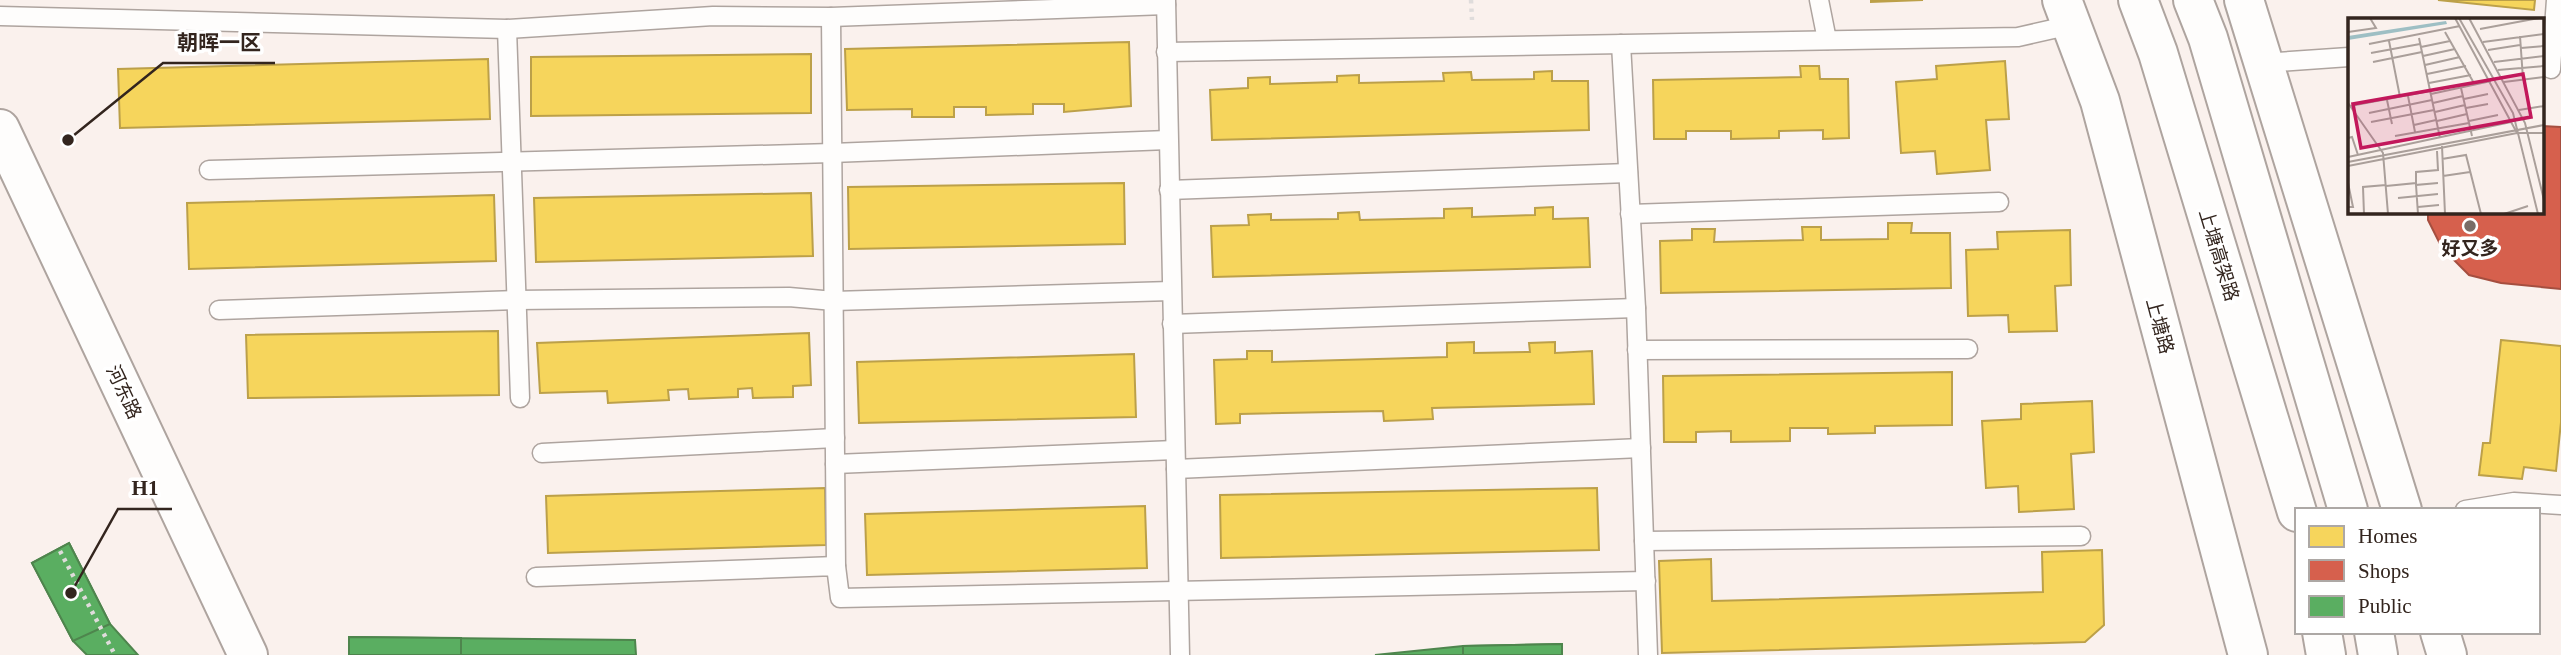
<svg xmlns="http://www.w3.org/2000/svg" width="2561" height="655" font-family="'Times New Roman','Noto Sans SC',serif">
  <rect width="100%" height="100%" fill="#faf1ed"/>
  <g fill="#f6d55c" stroke="#bca049" stroke-width="2">
    <polygon points="1871,0 1923,0 1871,2"/>
    <polygon points="2438,0 2535,0 2534,10"/>
    <polygon points="1129,42 1131,106 1064,112 1064,104 1033,104 1033,114 986,115 986,107 954,107 954,117 912,117 912,109 847,110 845,49"/>
    <polygon points="811,54 811,113 531,116 531,57"/>
    <polygon points="488,59 490,119 120,128 118,69"/>
    <polygon points="2005,61 2009,119 1986,120 1990,170 1937,174 1935,151 1901,153 1896,82 1937,79 1936,66"/>
    <polygon points="1800,66 1819,66 1820,79 1848,79 1849,138 1823,139 1823,130 1779,131 1779,138 1731,139 1731,131 1686,131 1686,139 1654,139 1653,80 1801,77"/>
    <polygon points="1552,71 1552,81 1588,81 1589,130 1212,140 1210,90 1248,88 1248,78 1270,77 1270,84 1337,82 1337,76 1359,75 1359,83 1444,81 1443,73 1471,72 1472,80 1534,79 1534,72"/>
    <polygon points="1124,183 1125,244 849,249 848,187"/>
    <polygon points="811,193 813,256 536,262 534,198"/>
    <polygon points="494,195 496,261 189,269 187,203"/>
    <polygon points="1553,207 1553,219 1588,218 1590,267 1213,277 1211,226 1249,225 1248,215 1271,214 1271,220 1338,219 1338,213 1359,212 1360,220 1444,218 1444,209 1472,208 1472,217 1535,215 1535,208"/>
    <polygon points="1888,223 1912,223 1911,233 1950,233 1951,288 1661,293 1660,241 1692,240 1692,229 1715,229 1714,242 1803,240 1802,227 1821,227 1821,240 1888,239"/>
    <polygon points="2070,230 2071,285 2055,286 2057,331 2009,332 2008,315 1968,316 1966,250 1998,249 1997,232"/>
    <polygon points="498,331 499,395 248,398 246,335"/>
    <polygon points="809,333 811,385 793,386 793,397 753,398 752,388 738,389 738,397 689,399 688,389 668,390 669,400 608,403 607,391 540,393 537,343"/>
    <polygon points="2501,340 2561,346 2561,422 2556,471 2524,467 2522,479 2479,475 2483,443 2490,443"/>
    <polygon points="1474,342 1474,353 1530,352 1529,343 1555,342 1555,353 1592,351 1594,404 1432,408 1433,419 1384,421 1383,411 1240,414 1240,423 1216,424 1214,360 1247,359 1247,351 1272,351 1272,362 1447,357 1447,343"/>
    <polygon points="1134,354 1136,417 859,423 857,362"/>
    <polygon points="1952,372 1952,425 1875,426 1875,433 1828,434 1828,428 1790,428 1790,441 1731,442 1731,431 1696,432 1696,442 1664,442 1663,376"/>
    <polygon points="2092,401 2094,452 2071,454 2074,509 2019,512 2018,486 1986,488 1982,421 2021,419 2021,404"/>
    <polygon points="825,488 826,545 548,553 546,496"/>
    <polygon points="1597,488 1599,550 1221,558 1220,495"/>
    <polygon points="1145,506 1147,568 867,575 865,514"/>
    <polygon points="2102,550 2104,625 2085,642 1662,653 1659,561 1711,559 1712,601 2043,592 2042,552"/>
  </g>
  <polygon fill="#d6604d" stroke="#a54e3f" stroke-width="2" points="2542,126 2561,127 2561,289 2501,283 2469,275 2442,248 2428,220 2428,212 2542,212"/>
  <g fill="#5aae61" stroke="#4e854d" stroke-width="2">
    <polygon points="69,543 110,624 138,655 87,655 73,641 32,563"/>
    <polygon points="69,543 110,624 73,641 32,563"/>
    <polygon points="349,637 635,640 636,655 349,655"/>
    <polygon points="349,637 461,638 461,655 349,655"/>
    <polygon points="1562,644 1562,655 1375,655 1463,646"/>
    <polygon points="1562,644 1562,655 1463,655 1463,646"/>
  </g>
  <g fill="none" stroke-linecap="round" stroke-linejoin="round">
    <g stroke="#aea49f" stroke-width="21">
      <g id="service">
        <polyline points="1166,0 1180,655"/>
        <polyline points="1819,0 1827,40"/>
        <polyline points="0,16 507,29 713,16 831,17 1166,5"/>
        <polyline points="831,17 836,566"/>
        <polyline points="507,29 520,398"/>
        <polyline points="1621,44 1636,308 1648,655"/>
        <polyline points="1166,52 2018,37 2071,25"/>
        <polyline points="2263,63 2349,57"/>
        <polyline points="2551,69 2556,0"/>
        <polyline points="209,170 832,153 1168,140"/>
        <polyline points="1169,190 1628,173"/>
        <polyline points="1630,214 1999,202"/>
        <polyline points="219,310 516,300 789,297 834,301 1171,291"/>
        <polyline points="1172,324 1636,308"/>
        <polyline points="1637,350 1968,349"/>
        <polyline points="542,453 835,438"/>
        <polyline points="835,464 1175,450"/>
        <polyline points="1176,469 1641,448"/>
        <polyline points="2465,510 2514,502 2561,505"/>
        <polyline points="1644,541 2081,536"/>
        <polyline points="536,577 836,566 840,598 1646,581"/>
      </g>
    </g>
    <g stroke="#aea49f" stroke-width="42">
      <polyline id="secondary" points="0,129 248,655"/>
    </g>
    <g stroke="#aea49f" stroke-width="42">
      <g id="primary">
        <polyline points="2062,0 2100,101 2248,655"/>
        <polyline points="2244,0 2402,510"/>
        <polyline points="2440,632 2447,655"/>
      </g>
    </g>
    <g stroke="#aea49f" stroke-width="42">
      <g id="trunk">
        <polyline points="2138,0 2158,53 2297,512"/>
        <polyline points="2193,0 2208,38 2348,510"/>
        <polyline points="2322,632 2326,655"/>
        <polyline points="2374,632 2378,655"/>
      </g>
    </g>
    <g stroke="#dfdcdb" stroke-width="4.5" stroke-dasharray="3.5 5" stroke-linecap="butt">
      <polyline points="1471,0 1472,20"/>
      <polyline points="60,551 115,655"/>
    </g>
    <use href="#service" stroke="#fefdfc" stroke-width="18"/>
    <use href="#secondary" stroke="#fefdfc" stroke-width="38"/>
    <use href="#primary" stroke="#fefdfc" stroke-width="38"/>
    <use href="#trunk" stroke="#fefdfc" stroke-width="38"/>
  </g>
  <circle fill="#796c66" stroke="#fff" stroke-width="2.5" cx="2470" cy="226" r="7"/>
  <g text-anchor="middle" dominant-baseline="central" stroke-width="7" stroke-linejoin="round" paint-order="stroke">
    <g font-size="19" font-weight="bold" fill="#33251e" stroke="#fff">
      <text x="2470" y="248">好又多</text>
    </g>
    <g font-size="19" fill="#33251e" stroke="#fff">
      <text transform="translate(2219 255) rotate(73)">上塘高架路</text>
      <text transform="translate(2160 326) rotate(75)">上塘路</text>
      <text transform="translate(124 392) rotate(65)">河东路</text>
    </g>
  </g>
  <g transform="translate(2348 18)">
    <rect width="196" height="196" fill="#faf1ed"/>
    <path d="M98 3 99 6 0 22V18Z" fill="#9ebfc4"/>
    <path fill="none" stroke="#aa9f9a" stroke-width="2" d="M107 0 169 115M111 0 165 95 190 196M121 0 177 105 196 182M132 11 191 0M0 14 28 10 22 0M97 14 127 67M172 18 175 61M71 20 92 120M41 23 52 79M135 24 196 16M21 26 112 8M73 29 102 23M173 30 196 28M140 32 172 27M23 35 72 26M75 38 107 31M25 44 74 34M146 44 196 38M77 47 112 39M150 52 196 48M79 56 118 48M156 64 196 59M81 65 123 57M113 70 124 118M83 76 143 63M60 78 67 114M116 81 140 76M39 82 44 106M0 85 35 135 40 196M85 85 115 78M2 88 82 73M118 90 140 86M171 92 196 88M87 94 117 87M21 95 84 82M89 103 119 96M121 103 150 97M23 104 86 92M66 107 88 102M47 118 121 105M0 120 4 119 10 137M94 128 97 196M0 139 163 104M94 141 118 137 133 196M0 144 196 107M0 148 169 115H196M95 158 122 154M38 168 68 165V154L90 152 89 133M50 180 90 176M0 189H5L0 165M70 189 91 187M16 196 15 169 38 167M70 196 68 167 90 165M156 196 180 188"/>
    <path fill="#c2185b" fill-opacity="0.15" stroke="#c2185b" stroke-width="3.5" d="M175 56 183 99 13 130 5 86Z"/>
    <rect width="196" height="196" fill="none" stroke="#33251e" stroke-width="3.5"/>
  </g>
  <path fill="none" stroke="#33251e" stroke-width="2.5" d="M68 140L163 63H275M71 593L118 509H172"/>
  <g fill="#33251e" stroke="#fff" stroke-width="2.5">
    <circle cx="68" cy="140" r="7"/>
    <circle cx="71" cy="593" r="7"/>
  </g>
  <g font-size="21" text-anchor="middle" font-weight="bold" fill="#33251e" stroke="#fff" stroke-width="7" stroke-linejoin="round" paint-order="stroke">
    <text x="219" y="50">朝晖一区</text>
    <text x="145" y="495">H1</text>
  </g>
  <rect x="2295" y="508" width="245" height="126" fill="#ffffff" stroke="#ada8a5" stroke-width="2"/>
  <rect x="2309" y="526" width="35" height="21" fill="#f6d55c" stroke="#ada8a5" stroke-width="2"/>
  <text x="2358" y="543" font-size="21" fill="#33251e">Homes</text>
  <rect x="2309" y="560" width="35" height="21" fill="#d6604d" stroke="#ada8a5" stroke-width="2"/>
  <text x="2358" y="578" font-size="21" fill="#33251e">Shops</text>
  <rect x="2309" y="596" width="35" height="21" fill="#5aae61" stroke="#ada8a5" stroke-width="2"/>
  <text x="2358" y="613" font-size="21" fill="#33251e">Public</text>
</svg>
